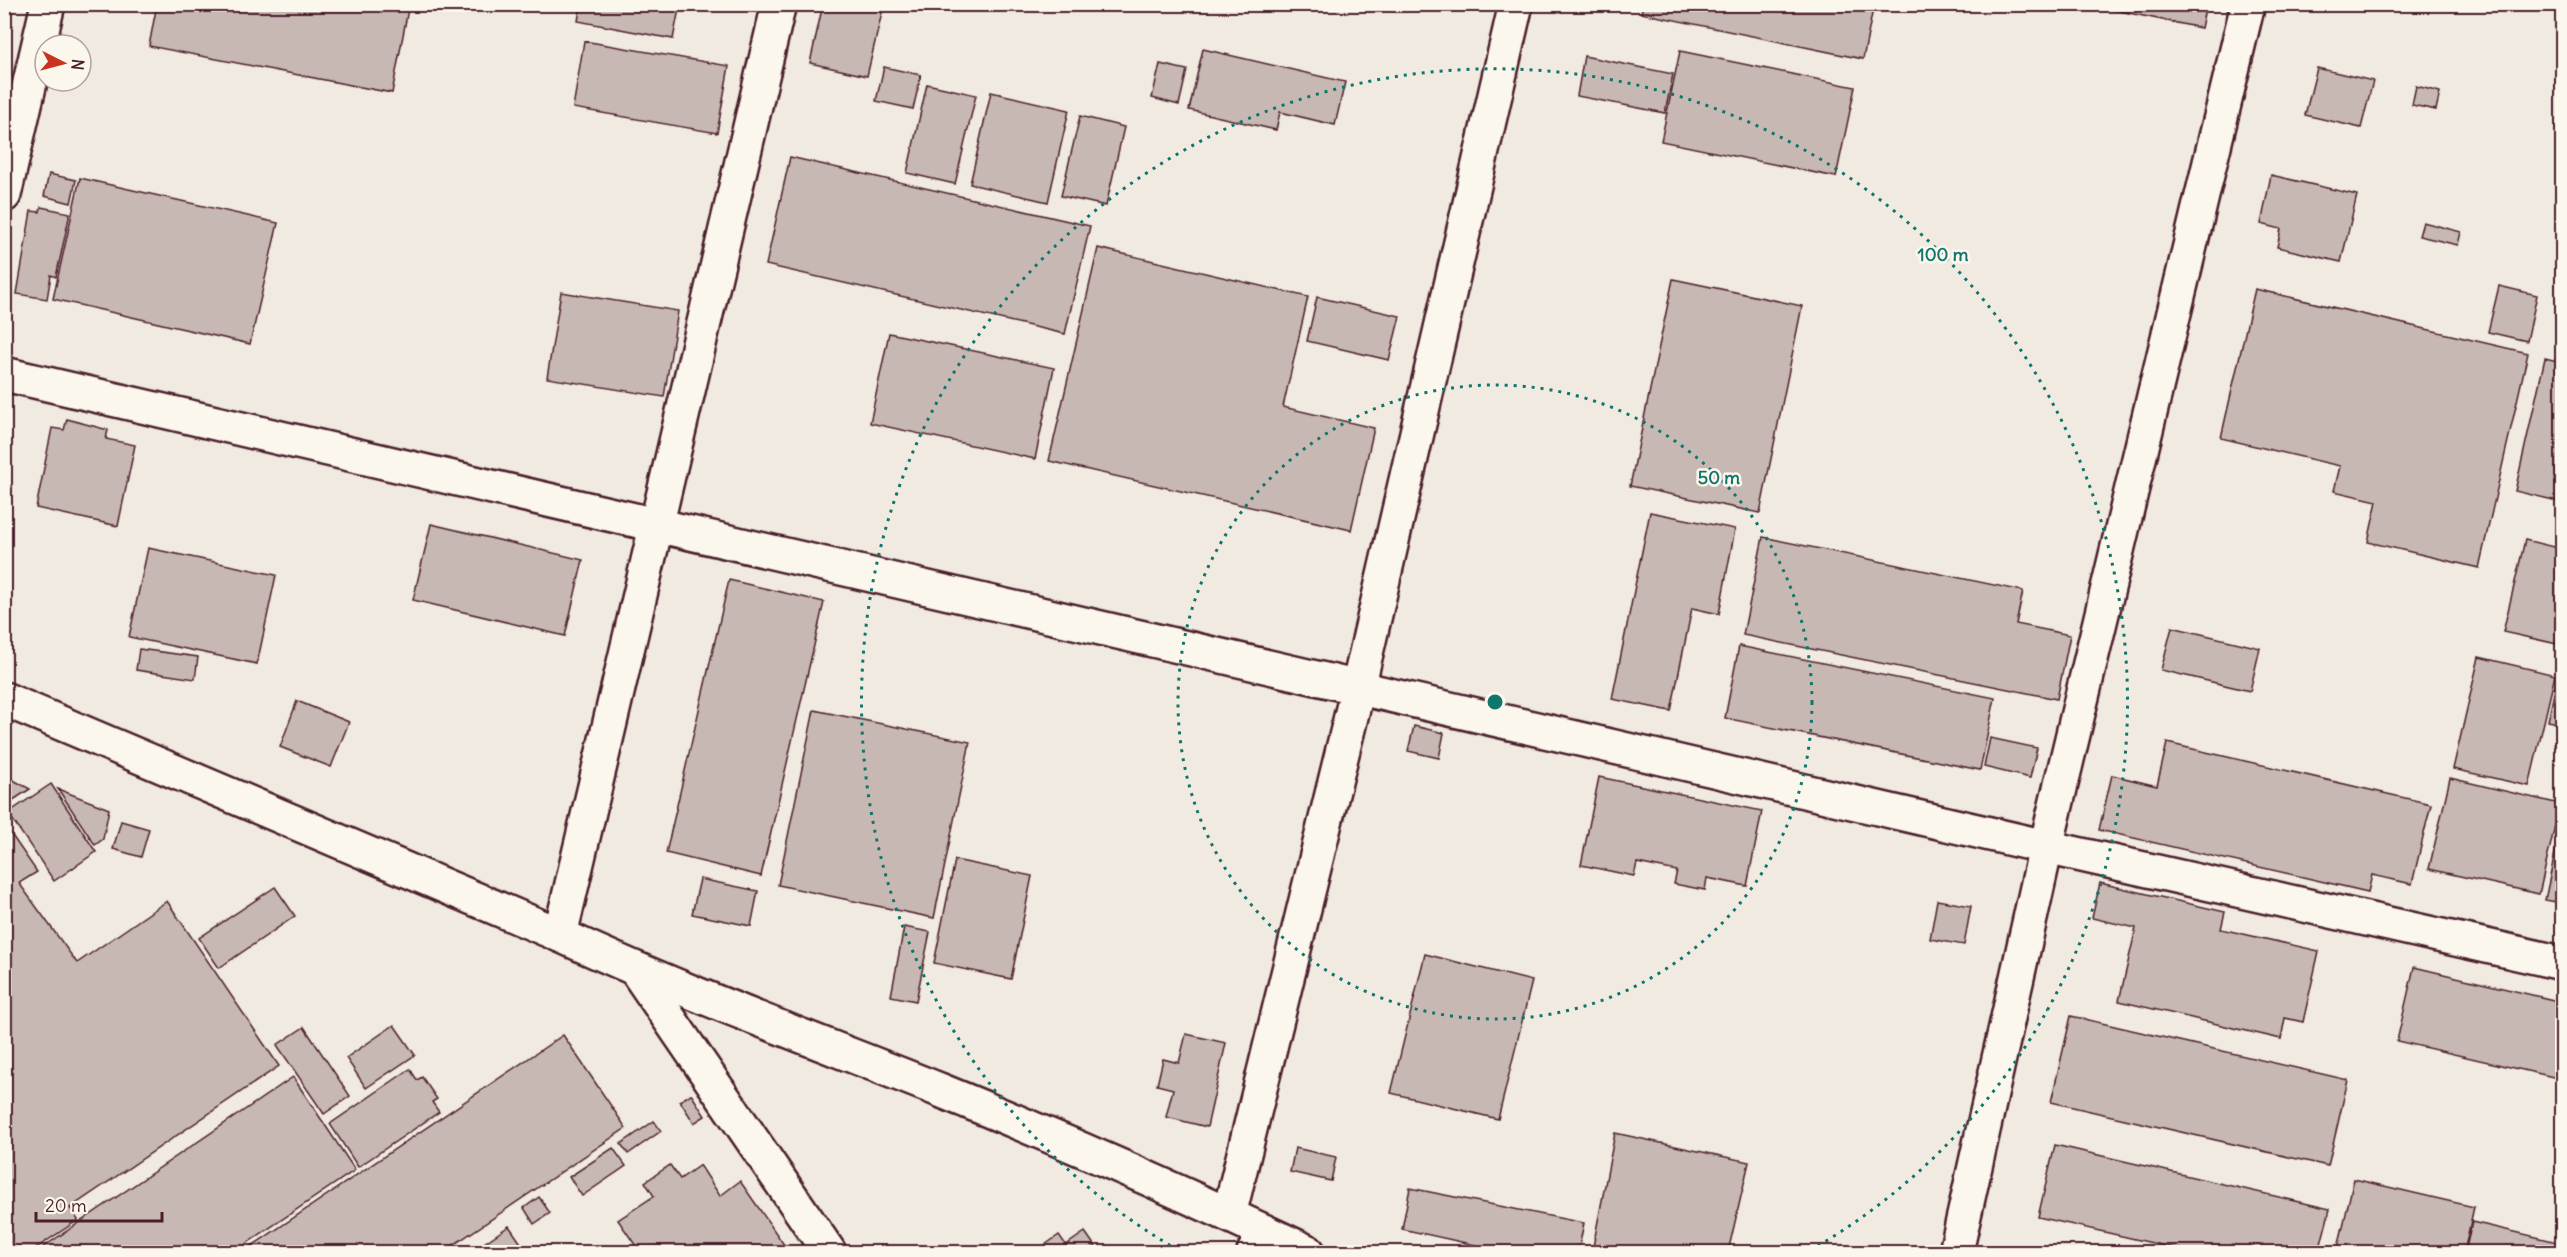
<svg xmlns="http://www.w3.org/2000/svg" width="2567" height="1257" font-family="Delius,sans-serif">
  <rect width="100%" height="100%" fill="#f0eae0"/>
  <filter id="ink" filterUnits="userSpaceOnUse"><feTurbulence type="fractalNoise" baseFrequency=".0167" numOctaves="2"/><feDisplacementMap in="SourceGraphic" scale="12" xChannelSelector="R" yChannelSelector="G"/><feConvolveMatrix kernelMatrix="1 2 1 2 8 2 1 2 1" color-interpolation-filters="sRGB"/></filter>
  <g filter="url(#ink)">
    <g fill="#c8b8b3" stroke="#4a1f2b" stroke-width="1.5">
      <polygon points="157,4 409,4 392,93 149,46"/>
      <polygon points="581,4 680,4 673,39 578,21"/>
      <polygon points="823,4 884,4 867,76 810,63"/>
      <polygon points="1643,4 1874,4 1863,59 1641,13"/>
      <polygon points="2086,4 2206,4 2201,28"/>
      <polygon points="584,41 729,66 717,133 573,108"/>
      <polygon points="1203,49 1345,82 1335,125 1280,112 1276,130 1189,110"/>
      <polygon points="1680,51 1855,87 1836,177 1661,141"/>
      <polygon points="1584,56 1673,74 1665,113 1577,96"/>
      <polygon points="1160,64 1187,70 1179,105 1152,98"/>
      <polygon points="884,67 921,75 913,109 876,101"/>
      <polygon points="2317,68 2373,81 2361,128 2305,115"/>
      <polygon points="927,84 976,95 955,184 907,173"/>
      <polygon points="2416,86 2440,92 2436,110 2412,105"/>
      <polygon points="991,92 1069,110 1048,202 970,184"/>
      <polygon points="1080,116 1124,127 1106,206 1061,196"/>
      <polygon points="790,157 1090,226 1065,334 766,265"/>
      <polygon points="49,174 76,180 71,203 44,196"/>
      <polygon points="2271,175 2357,195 2341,262 2277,247 2281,229 2261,224"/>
      <polygon points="80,178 278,223 250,344 53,299"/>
      <polygon points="41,207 70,213 56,277 51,275 47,299 17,294 31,211 40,212"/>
      <polygon points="2423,222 2461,232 2458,245 2419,236"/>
      <polygon points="1098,248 1308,297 1283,407 1374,428 1351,530 1049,461"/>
      <polygon points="1673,279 1802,306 1760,513 1630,486"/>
      <polygon points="2499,286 2537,295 2527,341 2488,332"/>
      <polygon points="2255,289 2528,353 2479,568 2368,542 2377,501 2334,491 2340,466 2221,438"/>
      <polygon points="561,292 678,311 664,397 547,378"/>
      <polygon points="1317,297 1400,316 1389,360 1307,341"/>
      <polygon points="889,333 1054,368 1035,459 870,423"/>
      <polygon points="2545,358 2562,362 2562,502 2515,491"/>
      <polygon points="67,419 108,430 106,439 135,445 118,526 36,508 52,428 64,430"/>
      <polygon points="1650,512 1735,529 1719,614 1692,608 1671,711 1612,699"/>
      <polygon points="431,524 583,560 565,636 413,600"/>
      <polygon points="1763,537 2023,591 2016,624 2070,635 2057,699 1743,635"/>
      <polygon points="2525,540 2562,549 2562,645 2503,632"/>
      <polygon points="148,548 276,575 257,664 129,637"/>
      <polygon points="729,580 824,602 761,876 666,853"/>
      <polygon points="2172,627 2260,648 2250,691 2161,670"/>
      <polygon points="1739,646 1995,698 1980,770 1725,718"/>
      <polygon points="139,649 198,657 195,679 136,670"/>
      <polygon points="2479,657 2555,675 2529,786 2453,769"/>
      <polygon points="2558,674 2562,675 2562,724 2548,721"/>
      <polygon points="297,701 349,722 331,767 280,747"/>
      <polygon points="814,710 970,742 934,918 778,885"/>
      <polygon points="1414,726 1444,733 1439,758 1408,751"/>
      <polygon points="1990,738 2037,748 2030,778 1984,767"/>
      <polygon points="2167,743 2431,804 2412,884 2372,875 2368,892 2099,830 2112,775 2157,786"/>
      <polygon points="4,775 30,789 4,806"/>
      <polygon points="1599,777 1762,811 1747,886 1707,878 1705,890 1674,884 1677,871 1637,863 1634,876 1581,865"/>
      <polygon points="2450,778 2560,804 2539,894 2429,869"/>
      <polygon points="51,784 96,852 54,881 8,813"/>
      <polygon points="58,789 109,809 103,839 95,845"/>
      <polygon points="2562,820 2562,903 2545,900"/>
      <polygon points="121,821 149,829 141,857 113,849"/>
      <polygon points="4,824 37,872 19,883 77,963 167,901 279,1066 70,1208 78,1220 30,1252 4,1251"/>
      <polygon points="955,860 1032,876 1011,979 934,963"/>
      <polygon points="700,879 758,891 751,926 692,914"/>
      <polygon points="2100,883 2225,912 2221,929 2319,951 2303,1022 2285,1018 2281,1039 2119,1001 2136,928 2092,918"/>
      <polygon points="275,887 295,916 219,968 199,938"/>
      <polygon points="1937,900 1971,906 1964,945 1930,939"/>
      <polygon points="904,927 930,932 916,1001 891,996"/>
      <polygon points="1425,954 1532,981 1498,1119 1391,1093"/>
      <polygon points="2414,967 2562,1002 2562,1079 2397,1041"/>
      <polygon points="2071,1016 2348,1080 2328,1166 2051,1102"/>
      <polygon points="394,1025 415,1055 366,1088 346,1058"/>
      <polygon points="304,1027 350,1096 324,1114 277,1045"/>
      <polygon points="1186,1034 1226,1043 1207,1127 1166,1117 1173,1089 1157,1085 1163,1059 1179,1063"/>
      <polygon points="563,1035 626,1128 443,1252 243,1252"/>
      <polygon points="410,1069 417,1080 422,1077 437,1099 432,1102 439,1112 358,1167 330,1124"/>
      <polygon points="293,1077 355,1170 234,1252 36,1252"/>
      <polygon points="691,1094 705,1116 694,1123 680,1101"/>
      <polygon points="654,1121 661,1131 628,1154 621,1144"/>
      <polygon points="1615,1133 1749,1162 1728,1252 1592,1252"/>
      <polygon points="2055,1145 2330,1209 2319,1252 2192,1252 2038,1217"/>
      <polygon points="613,1148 626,1166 582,1196 569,1177"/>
      <polygon points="1295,1148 1336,1157 1331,1181 1290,1172"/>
      <polygon points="670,1165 680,1179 700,1165 720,1196 740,1181 789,1252 640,1252 618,1220 654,1196 645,1182"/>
      <polygon points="2354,1179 2474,1207 2464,1252 2337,1252"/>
      <polygon points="1410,1188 1584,1223 1578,1252 1507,1252 1402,1229"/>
      <polygon points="539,1197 550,1213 534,1224 524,1208"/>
      <polygon points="2472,1222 2562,1243 2562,1252 2465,1252"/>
      <polygon points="509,1226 527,1252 471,1252"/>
      <polygon points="1085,1232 1099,1252 1035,1252 1059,1235 1066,1245"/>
    </g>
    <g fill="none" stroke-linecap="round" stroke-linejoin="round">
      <g stroke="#4a1f2b" stroke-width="38">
        <g id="street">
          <polyline points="4,195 48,4"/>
          <polyline points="4,374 2046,847 2562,963"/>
          <polyline points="560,935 779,4"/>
          <polyline points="636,970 829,1252"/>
          <polyline points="1254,1252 1265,1232"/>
          <polyline points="1956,1252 2046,847 2248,4"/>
        </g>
      </g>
      <g stroke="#4a1f2b" stroke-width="38">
        <g id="secondary">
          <path d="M4 699 560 935C685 993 814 1040 942 1091 1065 1141 1188 1195 1308 1252"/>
          <polyline points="1229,1215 1358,688 1516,4"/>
        </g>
      </g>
      <use href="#street" stroke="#fbf7ec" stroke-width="33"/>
      <use href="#secondary" stroke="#fbf7ec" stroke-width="33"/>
    </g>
  </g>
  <g fill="none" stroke="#0f766e" stroke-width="3" stroke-dasharray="3 6">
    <circle cx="1495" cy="702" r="317"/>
    <path d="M1178 1250A633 633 0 1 1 1811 1250"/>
  </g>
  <circle cx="1495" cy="702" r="9" fill="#0f766e" stroke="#fbf7ec" stroke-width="3"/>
  <g font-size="18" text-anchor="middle" font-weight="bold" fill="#0f766e" stroke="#fbf7ec" stroke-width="5" stroke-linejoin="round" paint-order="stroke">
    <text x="1943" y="261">100 m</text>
    <text x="1719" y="484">50 m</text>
  </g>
  <rect width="2567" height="1257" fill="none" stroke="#fbf7ec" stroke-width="24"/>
  <rect x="12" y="12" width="2543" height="1233" fill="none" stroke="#4a1f2b" stroke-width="2" filter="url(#ink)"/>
  <g transform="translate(63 63) rotate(96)"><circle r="28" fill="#fbf7ec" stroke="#b4a19f" stroke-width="1.5"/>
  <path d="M0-4.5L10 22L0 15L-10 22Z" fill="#c8321e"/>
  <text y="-9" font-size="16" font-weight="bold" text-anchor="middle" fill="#4a1f2b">N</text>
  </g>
  <path d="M36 1212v9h126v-9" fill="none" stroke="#4a1f2b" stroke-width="3"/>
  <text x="45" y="1212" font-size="18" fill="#4a1f2b" stroke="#fbf7ec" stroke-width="4.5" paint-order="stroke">20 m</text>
</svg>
